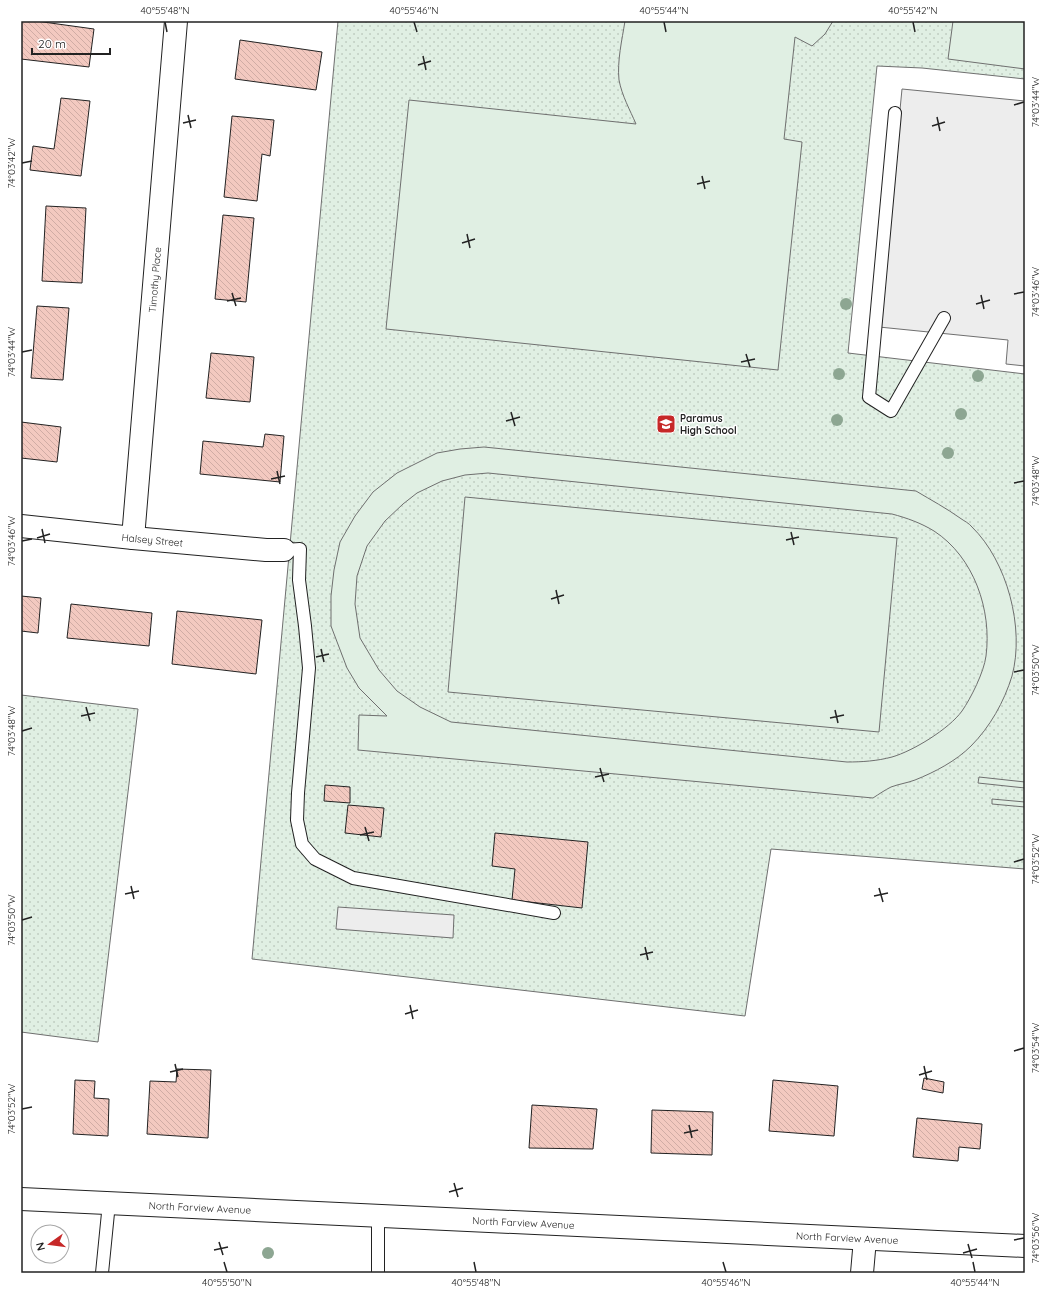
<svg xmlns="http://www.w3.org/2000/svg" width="1046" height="1294" font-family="Quicksand,sans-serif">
  <defs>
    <pattern id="grass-dots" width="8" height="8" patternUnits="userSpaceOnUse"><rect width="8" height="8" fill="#e0efe3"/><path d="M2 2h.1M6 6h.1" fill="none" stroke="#c0cdc2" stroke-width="1.8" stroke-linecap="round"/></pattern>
    <pattern id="building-back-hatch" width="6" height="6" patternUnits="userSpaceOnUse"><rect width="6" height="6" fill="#f3c9c0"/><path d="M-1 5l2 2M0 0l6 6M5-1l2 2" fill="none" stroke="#d0aca5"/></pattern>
  </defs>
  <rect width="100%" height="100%" fill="#fff"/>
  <g fill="url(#grass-dots)" stroke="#6f6f6f">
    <polygon points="338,21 1025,21 1025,79 922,68 877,66 848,353 1025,374 1025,869 771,849 745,1016 252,959"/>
    <polygon points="21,695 138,709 98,1042 21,1032"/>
  </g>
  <g fill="#e0efe3" stroke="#6f6f6f" fill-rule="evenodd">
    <path d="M625 21H833L825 34 812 46 795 37 784 139 802 142 778 370 386 329 409 100 636 124C630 110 622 96 619 80 617 61 622 40 625 21Z"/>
    <polygon points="953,21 1016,21 1025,22 1025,69 948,59"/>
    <path d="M484 447 916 491C931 500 946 508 960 518 964 521 969 523 972 527 1007 561 1025 628 1012 676 1004 702 990 727 971 746 956 761 935 772 915 780 907 783 899 784 891 787 885 790 879 794 873 798L358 750 359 715 387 716 359 688 347 668 331 626V596L334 570 340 542 355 516 373 492 397 473 437 453 460 449ZM488 473 892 514C907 518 921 523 934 531 974 557 992 610 986 656 984 672 971 698 962 711 949 729 913 751 892 757 877 761 862 762 847 762L451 722 420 707 397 691 379 670 360 638 355 604 357 576 367 546 385 521 403 504 417 493 442 481 465 475Z"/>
    <polygon points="465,497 897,538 879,732 448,692"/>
    <polygon points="979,777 1025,782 1025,788 978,783"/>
    <polygon points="992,799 1025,802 1025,807 992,804"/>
  </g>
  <g fill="#ededed" stroke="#6f6f6f">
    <polygon points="902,89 1025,101 1025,366 1006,364 1008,340 879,327"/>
    <polygon points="338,907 454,915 453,938 336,929"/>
  </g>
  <g fill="url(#building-back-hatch)" stroke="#222">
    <polygon points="21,21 36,21 94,29 89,67 21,59"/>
    <polygon points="240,40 322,52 316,90 235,79"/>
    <polygon points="61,98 90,101 81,176 30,170 33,146 54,149"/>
    <polygon points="232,116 274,120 270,156 262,154 257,201 224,197"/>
    <polygon points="46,206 86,208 82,283 42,281"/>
    <polygon points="223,215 254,218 246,302 215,299"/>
    <polygon points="37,306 69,308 63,380 31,378"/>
    <polygon points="211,353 254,357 250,402 206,398"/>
    <polygon points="21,422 61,427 57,462 21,458"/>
    <polygon points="265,434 284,436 280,482 200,474 203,441 263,447"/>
    <polygon points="21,596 41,598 38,633 21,631"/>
    <polygon points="71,604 152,613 149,646 67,638"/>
    <polygon points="177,611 262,620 256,674 172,664"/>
    <polygon points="325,785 350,787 350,803 324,801"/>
    <polygon points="348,805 384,808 381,837 345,833"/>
    <polygon points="495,833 588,842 582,908 512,900 515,869 492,866"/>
    <polygon points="177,1069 211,1070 208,1138 147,1134 150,1081 176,1082"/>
    <polygon points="924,1078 944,1082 943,1093 922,1089"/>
    <polygon points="75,1080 95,1081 94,1098 109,1099 108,1136 73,1134"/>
    <polygon points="773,1080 838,1086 834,1136 769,1131"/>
    <polygon points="532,1105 597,1109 593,1149 529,1148"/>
    <polygon points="652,1110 713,1112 712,1155 651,1153"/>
    <polygon points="917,1118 982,1124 980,1149 959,1147 958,1161 913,1157"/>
  </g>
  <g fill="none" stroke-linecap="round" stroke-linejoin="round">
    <g stroke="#222" stroke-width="14">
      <g id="service">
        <polyline points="895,113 869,397 891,411 944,318"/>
        <polyline points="284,550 300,549 299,580 305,626 309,668 298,793 297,820 302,844 315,859 353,878 554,913"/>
        <polyline points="102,1273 109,1203"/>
        <polyline points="378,1273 378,1216"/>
      </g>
    </g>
    <g stroke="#222" stroke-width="24">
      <g id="minor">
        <path id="s1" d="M21 526 133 538 266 550H284"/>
        <path id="s2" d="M133 538 176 21"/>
        <polyline points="862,1273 865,1239"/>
      </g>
    </g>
    <g stroke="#222" stroke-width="24">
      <g id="tertiary">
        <path id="s3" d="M21 1199 1025 1246"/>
      </g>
    </g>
    <use href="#service" stroke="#fff" stroke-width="12"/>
    <use href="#minor" stroke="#fff" stroke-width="22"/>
    <use href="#tertiary" stroke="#fff" stroke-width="22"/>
  </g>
  <g fill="#8da692">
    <circle cx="846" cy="304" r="6"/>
    <circle cx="839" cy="374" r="6"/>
    <circle cx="978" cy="376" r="6"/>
    <circle cx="961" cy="414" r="6"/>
    <circle cx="837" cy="420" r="6"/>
    <circle cx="948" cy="453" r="6"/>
    <circle cx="268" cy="1253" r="6"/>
  </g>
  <path fill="none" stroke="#222" stroke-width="1.5" d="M165 22 167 32M414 22 417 32M664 22 666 32M913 22 915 32M423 56 426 70M418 65 431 61M1014 105 1024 102M188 115 191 128M937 117 940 131M183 123 196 120M932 126 945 122M22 163 32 161M702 176 705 189M697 184 710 181M467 234 470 248M462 243 475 239M232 293 236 306M1014 294 1024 292M981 295 984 309M227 301 241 298M976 304 990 300M22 352 32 350M746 354 750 367M741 362 755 359M511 412 515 426M506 421 520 417M277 471 280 484M271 479 285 476M1014 483 1024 481M42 529 45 543M791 532 794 545M37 538 50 534M786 540 799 537M22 541 32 539M556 590 559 604M551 599 564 595M321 649 324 662M316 657 329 654M1014 672 1024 670M86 707 90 721M835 710 838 723M81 716 95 713M830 718 844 715M22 731 32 728M600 768 604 782M595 777 609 774M365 827 369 841M360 835 374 832M1014 862 1024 859M131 886 134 899M879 888 883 902M125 894 139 891M874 896 888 893M22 920 32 917M645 947 648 960M640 955 653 952M410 1005 413 1019M405 1014 418 1010M1014 1051 1024 1048M175 1064 178 1077M924 1066 927 1080M170 1072 183 1069M919 1075 932 1071M22 1109 32 1107M689 1125 692 1138M684 1133 698 1130M454 1183 458 1197M449 1192 463 1188M1014 1240 1024 1238M219 1242 223 1255M968 1244 972 1258M214 1250 228 1247M963 1253 977 1249M224 1262 227 1272M474 1262 476 1272M723 1262 726 1272M973 1262 975 1272"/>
  <defs>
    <g id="school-square" transform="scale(1)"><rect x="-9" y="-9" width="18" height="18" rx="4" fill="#c62828" stroke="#fff"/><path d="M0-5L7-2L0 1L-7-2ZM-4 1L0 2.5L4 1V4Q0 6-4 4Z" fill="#fff"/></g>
  </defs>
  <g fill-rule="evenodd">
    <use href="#school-square" x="666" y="424"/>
  </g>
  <g text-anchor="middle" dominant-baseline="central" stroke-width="3" stroke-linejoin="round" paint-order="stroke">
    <g font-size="10" fill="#222" stroke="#fff">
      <text stroke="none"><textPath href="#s2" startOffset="259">Timothy Place</textPath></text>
      <text stroke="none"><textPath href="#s1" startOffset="132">Halsey Street</textPath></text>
      <text stroke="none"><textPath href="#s3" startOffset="179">North Farview Avenue</textPath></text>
      <text stroke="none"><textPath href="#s3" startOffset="503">North Farview Avenue</textPath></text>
      <text stroke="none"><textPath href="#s3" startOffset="827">North Farview Avenue</textPath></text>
    </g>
    <g font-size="10" font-weight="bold" fill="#222" stroke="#fff" text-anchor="start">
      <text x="680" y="418">Paramus<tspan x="680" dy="12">High School</tspan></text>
    </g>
  </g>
  <rect width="1046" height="1294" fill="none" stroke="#ffffff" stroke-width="44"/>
  <g transform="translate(50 1244) rotate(256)"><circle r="19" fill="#ffffff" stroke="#a7a7a7"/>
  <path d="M0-3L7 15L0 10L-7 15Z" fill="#c62828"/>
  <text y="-6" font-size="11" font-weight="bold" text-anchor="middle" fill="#222222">N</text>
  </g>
  <path d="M32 48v6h78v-6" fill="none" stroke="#222222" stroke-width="2"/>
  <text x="38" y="48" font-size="12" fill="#222222" stroke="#ffffff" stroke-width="3" paint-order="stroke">20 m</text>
  <rect x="22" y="22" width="1002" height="1250" fill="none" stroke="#222" stroke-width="1.5"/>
  <g font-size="10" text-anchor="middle" fill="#222">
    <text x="165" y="14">40°55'48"N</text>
    <text x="414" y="14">40°55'46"N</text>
    <text x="664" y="14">40°55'44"N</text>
    <text x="913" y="14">40°55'42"N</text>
    <text transform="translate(1035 102) rotate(-90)" y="4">74°03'44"W</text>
    <text transform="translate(11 163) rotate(-90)" y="4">74°03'42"W</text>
    <text transform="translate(1035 292) rotate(-90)" y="4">74°03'46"W</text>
    <text transform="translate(11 352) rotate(-90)" y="4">74°03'44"W</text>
    <text transform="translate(1035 481) rotate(-90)" y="4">74°03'48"W</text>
    <text transform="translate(11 541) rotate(-90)" y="4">74°03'46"W</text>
    <text transform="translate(1035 670) rotate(-90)" y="4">74°03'50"W</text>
    <text transform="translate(11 731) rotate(-90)" y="4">74°03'48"W</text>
    <text transform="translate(1035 859) rotate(-90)" y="4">74°03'52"W</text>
    <text transform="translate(11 920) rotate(-90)" y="4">74°03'50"W</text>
    <text transform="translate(1035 1048) rotate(-90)" y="4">74°03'54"W</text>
    <text transform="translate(11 1109) rotate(-90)" y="4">74°03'52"W</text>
    <text transform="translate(1035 1238) rotate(-90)" y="4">74°03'56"W</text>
    <text x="227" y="1286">40°55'50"N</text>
    <text x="476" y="1286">40°55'48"N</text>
    <text x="726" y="1286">40°55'46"N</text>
    <text x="975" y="1286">40°55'44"N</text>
  </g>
</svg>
